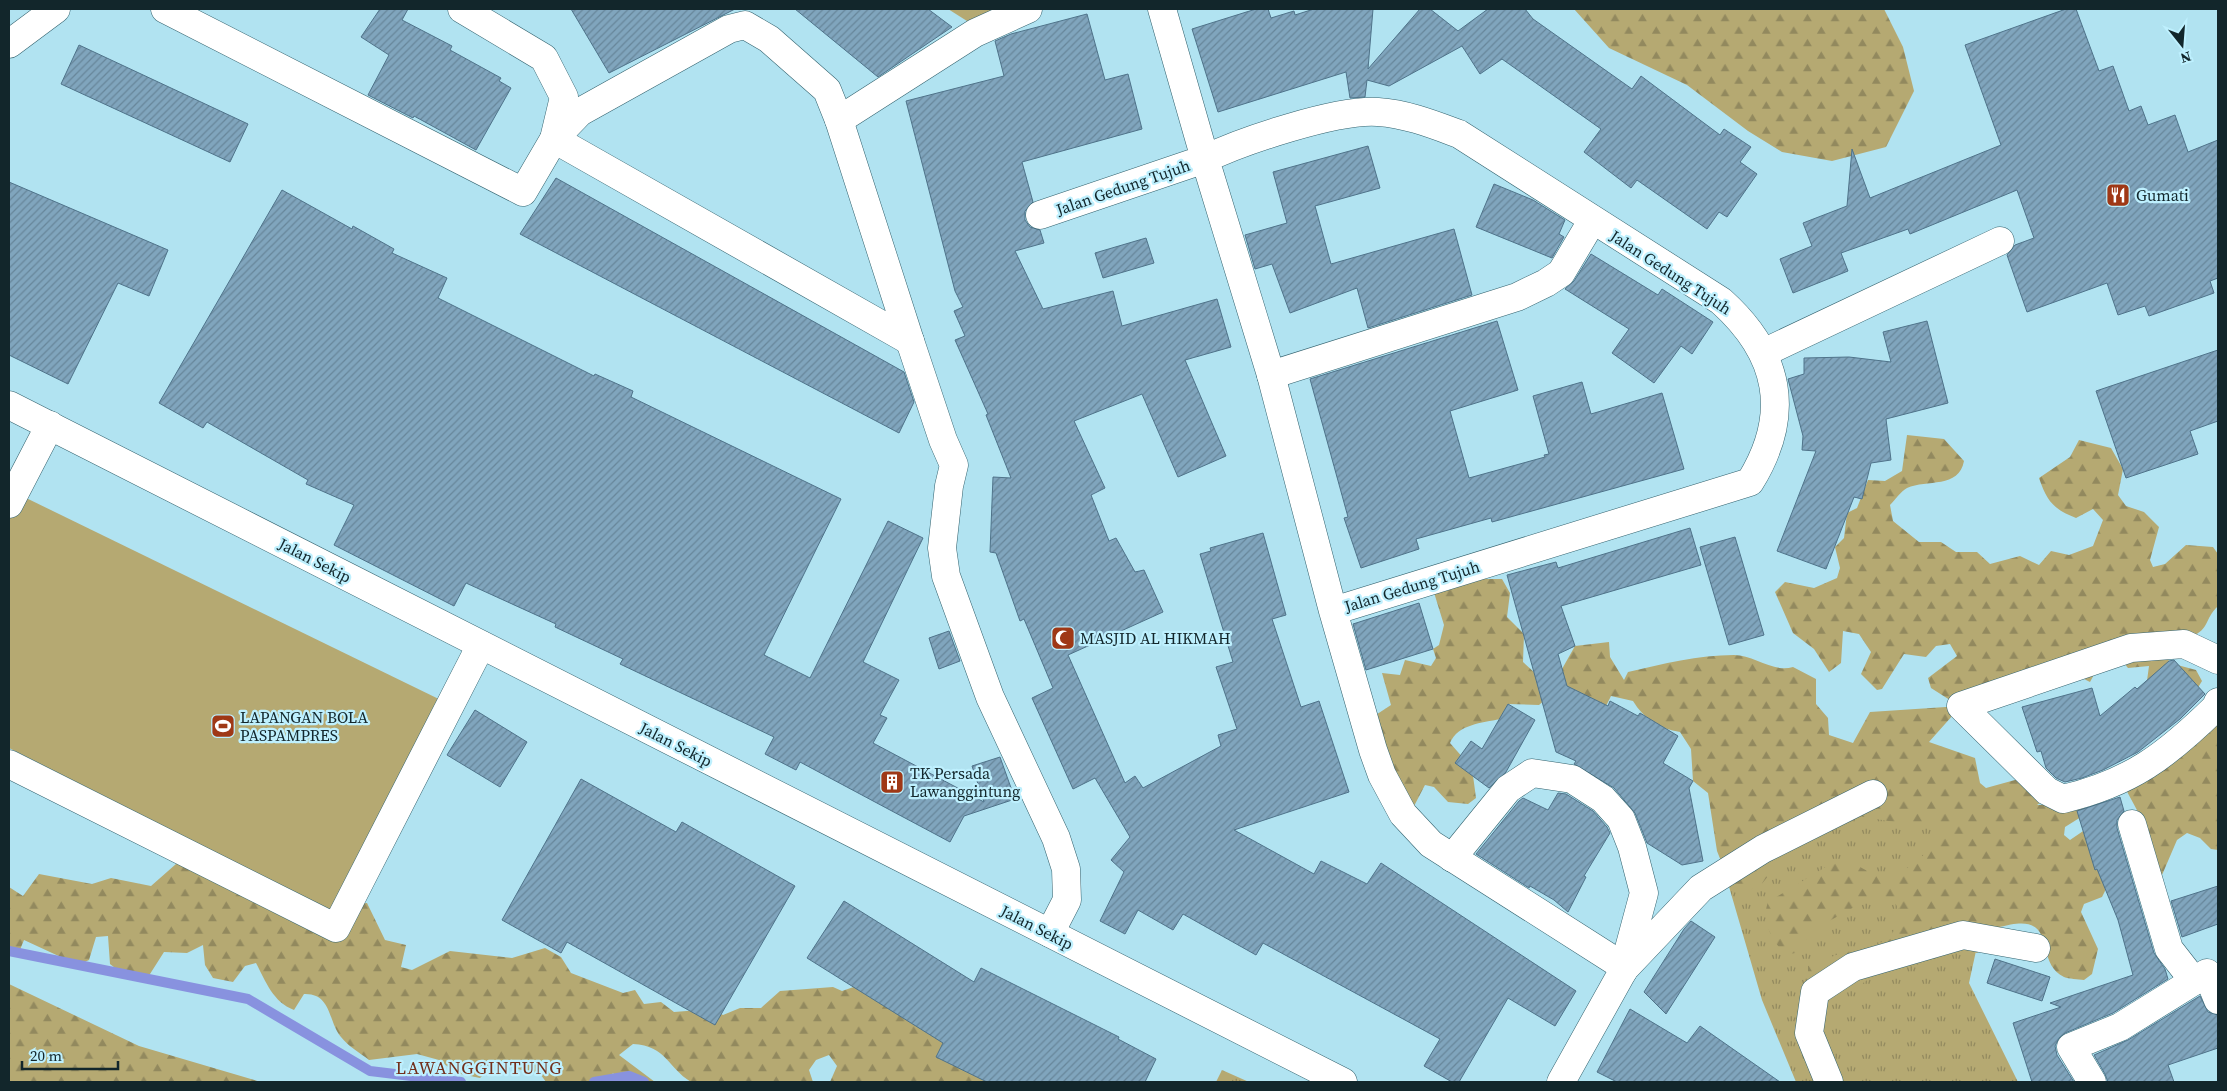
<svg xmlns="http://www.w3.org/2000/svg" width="2227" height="1091" font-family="'Source Serif 4',serif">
  <defs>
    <pattern id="grass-tufts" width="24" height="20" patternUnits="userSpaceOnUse" patternTransform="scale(1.25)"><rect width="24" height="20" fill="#b5a972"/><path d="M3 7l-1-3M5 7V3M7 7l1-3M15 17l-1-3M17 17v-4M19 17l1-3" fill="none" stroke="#92895e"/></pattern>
    <pattern id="forest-firs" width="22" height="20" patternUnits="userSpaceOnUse" patternTransform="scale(1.25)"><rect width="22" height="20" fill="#b5a972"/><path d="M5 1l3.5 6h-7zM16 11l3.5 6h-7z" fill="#92895e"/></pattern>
    <pattern id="building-hatch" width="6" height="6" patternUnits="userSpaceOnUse" patternTransform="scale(1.25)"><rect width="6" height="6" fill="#80a5bd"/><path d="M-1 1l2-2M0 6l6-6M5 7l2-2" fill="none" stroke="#67869a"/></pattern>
  </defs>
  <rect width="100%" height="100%" fill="#b1e3f1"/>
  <g fill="url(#grass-tufts)">
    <polygon points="1749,785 1961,813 1991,882 1969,983 2018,1082 1796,1082 1762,1000 1723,866"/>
    <polygon points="1222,1070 1249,1082 1216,1082"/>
  </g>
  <g fill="url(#forest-firs)">
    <polygon points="948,9 1015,9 1012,25 967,21"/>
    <polygon points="1574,9 1884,9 1903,47 1914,91 1886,147 1832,161 1782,152 1748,131 1687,85 1609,48"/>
    <path d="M1907 435 1944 439 1964 461C1959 489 1927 479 1907 488 1901 491 1895 500 1890 505L1893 521 1919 542H1941L1956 552H1977L1990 564 2020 556 2039 565 2051 551 2069 555 2093 546 2103 520 2093 509 2076 518C2053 509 2047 501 2039 478L2070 457 2079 440 2111 448 2123 469 2118 495 2126 506 2144 512 2159 527 2150 560 2153 567 2165 564 2186 545 2213 547 2218 554V606C2210 614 2210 617 2205 626 2197 639 2175 642 2161 644L2170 663 2196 670 2202 681 2180 717 2146 688 2149 666 2128 668 2118 656 2102 660 2090 682 2072 673 2045 692 1953 702 1931 688 1928 678 1957 656 1950 644 1936 646 1926 657 1904 654 1882 689 1877 690 1861 674 1871 652 1859 634 1843 631 1841 663 1829 672 1814 649 1793 633 1775 592 1785 582 1814 588 1837 578 1840 568 1835 547 1844 538 1847 513 1857 508 1868 480 1885 481 1902 471Z"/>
    <path d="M1466 579H1502L1510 593 1507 617 1524 634 1523 662 1535 673 1562 669 1575 646 1609 642 1610 657 1624 680 1628 672C1663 664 1698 655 1734 655 1754 655 1773 673 1793 667L1816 679V704L1828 718 1829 735 1853 743 1870 712 1961 706 1929 742 1975 758 1980 783 1986 788 2033 775 2046 799 2037 805 2081 804 2085 810 2081 817 2065 827 2064 835 2070 840 2092 825 2106 889 2102 897 2084 904 2081 912 2098 949 2092 974 2084 980C2078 979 2069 979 2064 977 2031 961 2063 908 1997 928L1992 942 1977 953 1950 947 1929 965 1891 964 1860 985 1815 992 1808 985V966L1849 950H1866L1891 937 1901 913 1894 901H1865L1815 929 1795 953 1786 955C1772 941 1761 921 1768 902L1829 865 1847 860C1858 865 1870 874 1882 877 1898 881 1937 847 1941 832L1935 824 1923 827 1853 815 1793 846 1760 886 1744 892 1724 885 1723 866 1717 851 1708 793 1693 781 1691 749 1680 732C1660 729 1644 719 1633 701L1611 696 1604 710 1554 692 1539 705 1508 704 1500 719C1482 723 1458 724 1450 743L1472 768 1476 798 1468 804 1448 802 1434 787 1425 785 1413 808 1362 724 1391 705 1382 673 1400 675 1405 660 1431 666 1436 658 1433 649 1439 645 1444 625 1432 586Z"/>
    <polygon points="2218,706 2218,850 2211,849 2200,838 2187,833 2177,840 2162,875 2147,877 2133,855 2138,812 2124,786"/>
    <path d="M201 842 351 904 367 903 385 940 406 945 401 967 412 970 450 951 512 958 545 948 561 957 571 973 623 993 635 990 644 1004 661 1002 674 1012 712 1009 723 1015 740 1008H761L780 991 833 987 842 991 871 981 904 1004 913 1024H926L998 1077 1002 1082H830L837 1066 829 1055 816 1060 809 1070 813 1082H691C667 1067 667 1046 633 1044L619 1055 655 1082H619L613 1073 608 1082H546L541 1075 495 1063 480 1078 456 1073 439 1060 417 1054 369 1060C360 1053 348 1046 341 1037 328 1022 332 993 304 994L294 1010C273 1002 266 982 256 963L245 966 233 982 213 978 205 965 203 945 187 953 164 952 150 974 129 979 110 964 108 936 96 937 89 960 78 965 24 940 19 952 9 950V887L23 896 39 874 92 884 111 878 151 886Z"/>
    <polygon points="9,984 139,1046 261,1082 9,1082"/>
  </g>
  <polygon fill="#b5a972" points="20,495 449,704 336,914 9,748 9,516"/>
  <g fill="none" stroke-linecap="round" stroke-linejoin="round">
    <g stroke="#8892df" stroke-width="10">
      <polyline points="9,951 248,999 370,1071 461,1082"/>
      <polyline points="594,1082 629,1076 644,1082"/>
    </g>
  </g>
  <g fill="url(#building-hatch)" stroke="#4f738a">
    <polygon points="380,9 408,9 402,20 452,46 450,50 501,78 499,81 511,88 476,150 414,116 413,118 368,95 389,55 361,37"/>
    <polygon points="571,9 735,9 609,73"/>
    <polygon points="795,9 928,9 952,27 878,77"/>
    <polygon points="1256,9 1268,9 1271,18 1294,11 1295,15 1314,9 1373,9 1368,69 1420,9 1430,9 1458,31 1488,9 1525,9 1533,19 1632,89 1641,76 1720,135 1724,129 1751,147 1740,162 1757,174 1727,217 1719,212 1707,229 1637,180 1631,188 1584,152 1601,129 1502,59 1480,74 1462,46 1389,86 1367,80 1365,97 1350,98 1346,72 1218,112 1192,29"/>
    <polygon points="2066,9 2076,9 2099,71 2113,66 2129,111 2141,106 2148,125 2175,115 2188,152 2218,140 2218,278 2210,281 2214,293 2149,316 2145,306 2118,315 2107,283 2027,312 2007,255 2015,245 2034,238 2017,190 1910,234 1908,229 1841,253 1848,271 1793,293 1780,259 1812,246 1803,223 1847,206 1852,149 1870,198 2001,145 1965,45"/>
    <polygon points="1087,14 1105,80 1128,74 1142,129 1022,162 1033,202 1025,211 1025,220 1030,227 1040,230 1044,243 1015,251 1043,309 1113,291 1122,326 1217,299 1231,347 1185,360 1226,456 1178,477 1142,394 1074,421 1105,488 1091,495 1109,541 1116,538 1135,572 1144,570 1163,612 1068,655 1125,783 1135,776 1143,788 1221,746 1218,735 1237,729 1216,667 1233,662 1200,554 1211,551 1210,548 1263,533 1286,615 1272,619 1301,707 1319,701 1349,792 1234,830 1314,874 1321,861 1367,884 1381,863 1576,991 1555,1026 1508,998 1459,1082 1452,1082 1424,1066 1440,1039 1263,943 1256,955 1183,914 1173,930 1138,910 1125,934 1100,921 1124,872 1111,860 1130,837 1095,778 1073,789 1032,698 1053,688 1024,619 1020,621 996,553 990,552 993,477 1011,478 986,415 988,414 955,340 965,336 954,311 963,307 955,291 906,101 1004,76 995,41 1011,34"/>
    <polygon points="79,45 248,124 230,162 61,84"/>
    <polygon points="1368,146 1380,188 1315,206 1331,264 1454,229 1472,295 1368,328 1357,288 1290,313 1272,264 1255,269 1245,235 1287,223 1273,172"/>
    <polygon points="556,178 904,372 914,402 899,433 520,234"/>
    <polygon points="9,182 168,250 149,296 118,283 68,384 9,355"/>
    <polygon points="1494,184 1533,200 1565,220 1559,234 1564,237 1552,258 1476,227"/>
    <polygon points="282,190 352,229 353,226 394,249 392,253 447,278 438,298 594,376 595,374 633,391 631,397 841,499 764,655 810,678 888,521 923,538 863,662 899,680 880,715 887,718 873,743 984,802 972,766 1000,757 1015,799 964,816 950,842 800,762 796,770 765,754 774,737 620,664 623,659 555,627 556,624 466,583 454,606 334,545 354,505 306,484 308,480 207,422 203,428 159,403"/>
    <polygon points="1146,238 1154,263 1103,278 1095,253"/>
    <polygon points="1591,254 1658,295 1662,289 1713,322 1692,354 1681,346 1654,383 1612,353 1629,329 1565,289 1574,281"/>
    <polygon points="1497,321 1518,390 1450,411 1469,478 1545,457 1544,455 1549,454 1533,396 1582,382 1591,414 1662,393 1684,469 1492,522 1491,518 1416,539 1419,549 1361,568 1344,518 1348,517 1310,379"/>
    <polygon points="1927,321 1948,403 1886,419 1891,460 1871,463 1862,499 1854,497 1826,569 1777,551 1816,451 1802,450 1803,436 1788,379 1804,374 1804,358 1849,357 1891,362 1883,332"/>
    <polygon points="2218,350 2218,421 2190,431 2198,454 2126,478 2096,391"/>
    <polygon points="1690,528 1701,565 1561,606 1575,646 1558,654 1567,686 1608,706 1610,701 1638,716 1640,713 1678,736 1663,763 1693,781 1689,788 1703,861 1682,865 1647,843 1635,813 1614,788 1574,764 1576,761 1556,752 1507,575 1556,562 1558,568"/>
    <polygon points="1735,537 1764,635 1729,645 1700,547"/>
    <polygon points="1419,603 1433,649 1366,670 1353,624"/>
    <polygon points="949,631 960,661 939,669 929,638"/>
    <polygon points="2174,660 2205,694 2180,719 2138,752 2103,770 2082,778 2065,782 2056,778 2046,768 2041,751 2037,752 2022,707 2092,688 2100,716 2135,687 2137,689 2169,661"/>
    <polygon points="1508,704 1535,720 1506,772 1489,788 1455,763 1471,741 1482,749"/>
    <polygon points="475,710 527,742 500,787 447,755"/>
    <polygon points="581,779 676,832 682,822 795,886 715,1025 567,942 561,953 502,920"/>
    <polygon points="1558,793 1566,794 1593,811 1607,827 1610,833 1584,876 1586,877 1568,912 1554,900 1530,886 1529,888 1476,854 1519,801 1523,798 1548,810"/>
    <polygon points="2120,797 2124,811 2117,820 2117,828 2154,953 2165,969 2168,979 2113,1013 2065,1033 2059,1038 2055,1046 2057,1055 2074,1082 2032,1082 2013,1023 2061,1007 2050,1003 2133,975 2118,920 2097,869 2095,870 2077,811"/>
    <polygon points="2218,886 2218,924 2182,937 2171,901"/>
    <polygon points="844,901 974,982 981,968 1119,1037 1118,1039 1156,1059 1145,1082 987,1082 936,1057 943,1043 807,958"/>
    <polygon points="1691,921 1715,937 1666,1014 1644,992 1684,929"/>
    <polygon points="1995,959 2050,977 2042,1001 1987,983"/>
    <polygon points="2200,996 2208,1012 2218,1015 2218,1048 2168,1065 2174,1082 2108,1082 2105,1074 2094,1055 2128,1040"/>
    <polygon points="1630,1009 1687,1043 1700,1026 1780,1082 1617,1082 1597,1072"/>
  </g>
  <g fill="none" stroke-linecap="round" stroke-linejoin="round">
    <g stroke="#33626e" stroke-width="29">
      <g id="minor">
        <polyline points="165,9 523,192 554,139 564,97 544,58 462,9"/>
        <polygon points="745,25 769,39 827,90 839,120 910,341 554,139 580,112 729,29"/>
        <polyline points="9,44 56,9"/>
        <polyline points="839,120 975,33 1028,9"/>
        <polyline points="1040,215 1205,159 1162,9"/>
        <polyline points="910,341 943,440 954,465 949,486 942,548 946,576 990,697 1056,838 1066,869 1067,900 1050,933"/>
        <polyline points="1763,353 2000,241"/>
        <polyline points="1271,375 1517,297 1546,283 1561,273 1592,221"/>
        <polyline points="9,405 1343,1082"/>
        <polyline points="9,504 50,425"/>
        <path d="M1333 611 1750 482C1792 414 1780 354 1721 301L1459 134C1432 124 1407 114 1378 112 1337 109 1242 141 1205 159L1271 375 1333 611 1373 750 1382 775 1403 814 1431 844 1618 963 1623 971 1561 1082"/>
        <path d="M2218 660 2184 644 2131 648 1961 706 2047 791 2063 799C2131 783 2167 755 2216 707L2218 702"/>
        <polyline points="9,764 336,928 481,645"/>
        <polyline points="2132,824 2169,949 2194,981"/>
        <polyline points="1452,858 1508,789 1532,773 1572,779 1603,799 1621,819 1632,847 1644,893 1623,971"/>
        <polyline points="1625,968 1701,888 1763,849 1873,794"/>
        <polyline points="1829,1082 1809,1033 1815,992 1853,967 1963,935 2036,948"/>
        <polyline points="2092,1082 2071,1047 2120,1027 2207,973 2218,1000"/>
      </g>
    </g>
    <use href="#minor" stroke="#fff" stroke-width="28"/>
  </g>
  <defs>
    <g id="restaurant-square" transform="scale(1.25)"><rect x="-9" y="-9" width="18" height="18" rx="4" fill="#9f3816" stroke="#bef0fe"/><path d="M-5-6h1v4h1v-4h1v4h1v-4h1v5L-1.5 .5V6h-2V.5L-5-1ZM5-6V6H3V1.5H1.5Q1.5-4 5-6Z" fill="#fff"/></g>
    <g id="mosque-square" transform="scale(1.25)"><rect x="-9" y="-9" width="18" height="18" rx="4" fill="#9f3816" stroke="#bef0fe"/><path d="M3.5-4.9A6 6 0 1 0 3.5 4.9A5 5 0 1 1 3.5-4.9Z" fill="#fff"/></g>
    <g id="stadium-square" transform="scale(1.25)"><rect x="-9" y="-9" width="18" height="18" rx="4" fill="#9f3816" stroke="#bef0fe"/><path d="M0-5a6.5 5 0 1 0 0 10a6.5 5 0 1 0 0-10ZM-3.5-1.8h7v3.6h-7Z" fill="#fff"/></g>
    <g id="building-square" transform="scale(1.25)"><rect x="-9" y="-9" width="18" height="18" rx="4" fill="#9f3816" stroke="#bef0fe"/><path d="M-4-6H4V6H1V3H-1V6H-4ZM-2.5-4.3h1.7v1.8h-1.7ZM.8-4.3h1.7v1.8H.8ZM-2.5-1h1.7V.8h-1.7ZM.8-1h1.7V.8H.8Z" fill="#fff"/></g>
  </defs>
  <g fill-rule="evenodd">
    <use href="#restaurant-square" x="2118" y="195"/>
    <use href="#mosque-square" x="1063" y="638"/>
    <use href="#stadium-square" x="223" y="726"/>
    <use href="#building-square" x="892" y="782"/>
  </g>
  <g text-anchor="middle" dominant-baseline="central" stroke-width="4.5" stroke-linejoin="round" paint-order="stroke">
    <g font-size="16" fill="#12262b" stroke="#bef0fe">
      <text transform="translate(1123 187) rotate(-19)">Jalan Gedung Tujuh</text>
      <text transform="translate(1671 272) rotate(33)">Jalan Gedung Tujuh</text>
      <text transform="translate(315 560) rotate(27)">Jalan Sekip</text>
      <text transform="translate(1412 586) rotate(-17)">Jalan Gedung Tujuh</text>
      <text transform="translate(676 744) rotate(27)">Jalan Sekip</text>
      <text transform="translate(1037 927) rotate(27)">Jalan Sekip</text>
    </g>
    <g font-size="16" fill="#12262b" stroke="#bef0fe" text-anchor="start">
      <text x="2136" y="195">Gumati</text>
      <text x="1080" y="638">MASJID AL HIKMAH</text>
      <text x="240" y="717">LAPANGAN BOLA<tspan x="240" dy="18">PASPAMPRES</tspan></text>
      <text x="910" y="773">TK Persada<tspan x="910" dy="18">Lawanggintung</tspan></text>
    </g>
    <g font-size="18" letter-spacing="1" fill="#722f1b" stroke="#bef0fe">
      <text x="479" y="1067">LAWANGGINTUNG</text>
    </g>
  </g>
  <rect width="2227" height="1091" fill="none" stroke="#12262b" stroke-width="20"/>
  <g transform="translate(2182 45) rotate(163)" stroke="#bef0fe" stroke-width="4" paint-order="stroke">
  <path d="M0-4L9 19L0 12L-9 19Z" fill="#12262b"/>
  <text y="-8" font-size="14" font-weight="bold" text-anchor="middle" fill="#12262b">N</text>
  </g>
  <path d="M22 1061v8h96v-8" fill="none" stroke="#12262b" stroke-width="2.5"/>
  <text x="30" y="1061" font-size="15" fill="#12262b" stroke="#bef0fe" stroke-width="4" paint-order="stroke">20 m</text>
</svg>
